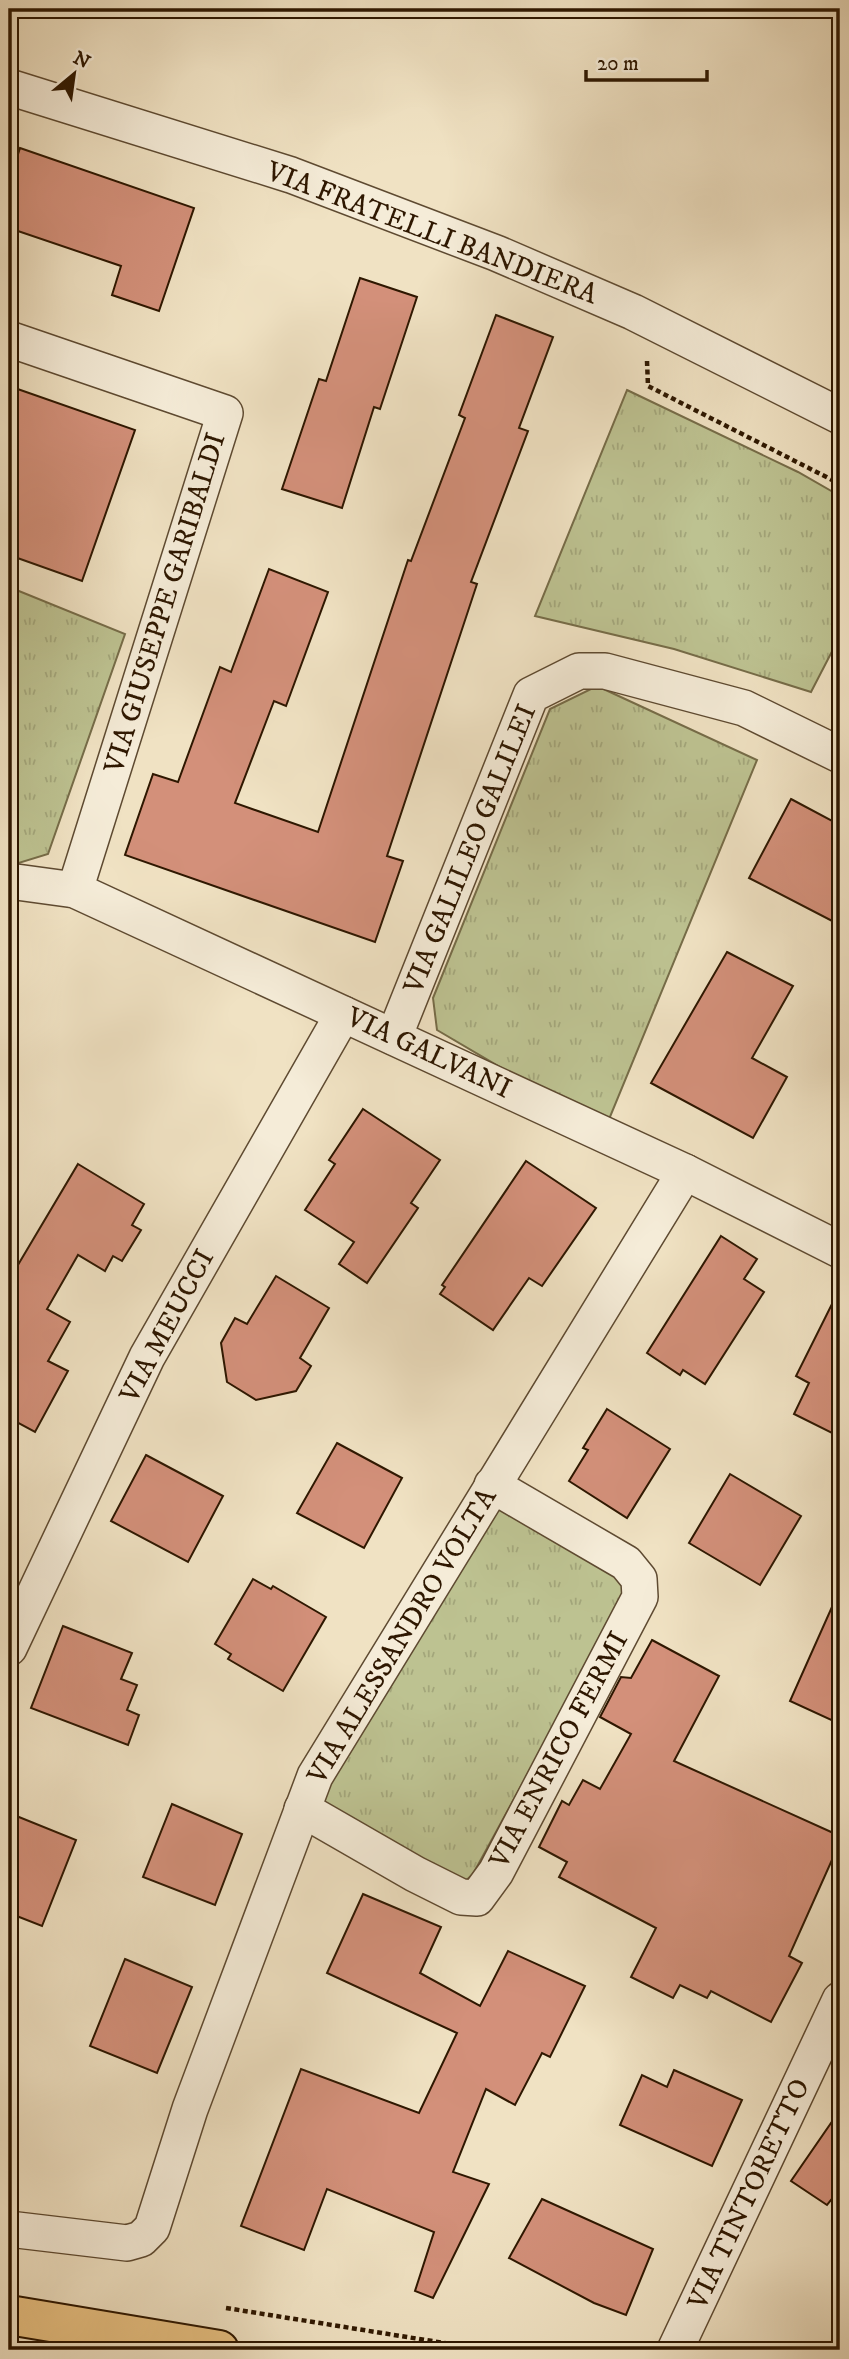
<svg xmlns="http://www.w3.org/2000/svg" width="849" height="2359" font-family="'IM FELL DW Pica',serif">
  <defs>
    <pattern id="grass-tufts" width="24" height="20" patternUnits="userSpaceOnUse" patternTransform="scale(1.75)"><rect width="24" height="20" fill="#bdc291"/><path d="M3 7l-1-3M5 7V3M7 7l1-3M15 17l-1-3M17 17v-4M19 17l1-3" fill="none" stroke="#a3a67b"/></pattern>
  </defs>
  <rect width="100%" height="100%" fill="#f0e2c3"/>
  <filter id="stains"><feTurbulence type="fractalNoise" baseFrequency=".00286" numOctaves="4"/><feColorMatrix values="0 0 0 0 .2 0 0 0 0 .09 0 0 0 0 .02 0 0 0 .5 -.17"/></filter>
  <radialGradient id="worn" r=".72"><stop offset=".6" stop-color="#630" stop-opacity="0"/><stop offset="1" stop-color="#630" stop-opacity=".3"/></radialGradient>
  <g fill="url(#grass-tufts)" stroke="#766c48" stroke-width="2">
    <polygon points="627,390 798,472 840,496 840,636 811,692 674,649 535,616"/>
    <polygon points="9,587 125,634 48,854 9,866"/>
    <polygon points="597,686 757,760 605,1129 437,1030 433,998 550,709"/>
    <polygon points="497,1498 623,1575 626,1594 473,1874 459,1887 316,1804"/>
  </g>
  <g fill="#d3907a" stroke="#2e1700" stroke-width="2">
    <polygon points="20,148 194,208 159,311 112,295 121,266 9,228 9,182"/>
    <polygon points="360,278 417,297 380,409 374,407 342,508 282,489 319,379 326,381"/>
    <polygon points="496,315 553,337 519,428 528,431 471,582 477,584 387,856 403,861 375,942 125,855 153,774 178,782 220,667 231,672 269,569 328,592 286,706 274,701 235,803 318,832 408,560 411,561 465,418 459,415"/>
    <polygon points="9,386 135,430 82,581 9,555"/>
    <polygon points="791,799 840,825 840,925 749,878"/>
    <polygon points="727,952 793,986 752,1058 787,1077 753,1138 651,1083"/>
    <polygon points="363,1109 440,1160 411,1203 418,1208 367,1283 339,1264 354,1242 305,1210 335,1164 329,1160"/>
    <polygon points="526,1161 596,1208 542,1286 529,1278 493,1330 440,1294 445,1287 442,1285"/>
    <polygon points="78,1164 144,1204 132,1225 141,1230 122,1261 113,1256 105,1271 78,1255 47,1309 70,1322 48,1361 68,1371 35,1432 9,1418 9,1280"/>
    <polygon points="721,1236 757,1259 744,1279 764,1292 705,1384 683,1370 680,1375 647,1353"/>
    <polygon points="276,1276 329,1308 300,1358 311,1366 296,1391 256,1400 227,1382 221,1343 235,1318 247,1324"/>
    <polygon points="840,1288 840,1437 794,1414 809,1383 796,1376"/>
    <polygon points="607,1409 670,1449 627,1518 569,1481 588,1450 583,1448"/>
    <polygon points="337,1443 402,1478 364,1548 297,1513"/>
    <polygon points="146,1455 223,1496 188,1562 111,1521"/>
    <polygon points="730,1474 801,1516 760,1585 689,1543"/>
    <polygon points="253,1579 271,1589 273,1586 326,1617 283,1691 228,1659 231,1654 215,1644"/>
    <polygon points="840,1589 840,1724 790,1701"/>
    <polygon points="63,1626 132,1653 121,1679 137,1685 127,1710 139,1715 128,1745 31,1708"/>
    <polygon points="652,1640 719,1676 674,1761 840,1836 840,1842 789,1956 802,1963 771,2022 711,1991 707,1998 680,1985 673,1998 631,1977 656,1928 559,1877 567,1862 539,1847 562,1801 569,1805 583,1780 600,1789 631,1734 600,1717 621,1677 631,1678"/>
    <polygon points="172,1804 242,1834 215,1905 143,1877"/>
    <polygon points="9,1813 76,1840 42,1926 9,1913"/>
    <polygon points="363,1894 441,1927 420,1973 480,2006 508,1951 585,1986 550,2057 542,2053 515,2105 486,2089 453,2172 489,2184 433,2298 415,2291 434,2232 327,2189 304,2250 241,2226 301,2069 419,2113 457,2033 327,1973"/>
    <polygon points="125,1959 192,1987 157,2073 90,2046"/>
    <polygon points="674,2070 742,2100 712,2166 620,2125 642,2075 667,2087"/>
    <polygon points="840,2110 840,2189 827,2205 791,2181"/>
    <polygon points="542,2199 653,2249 626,2315 594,2303 509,2258"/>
  </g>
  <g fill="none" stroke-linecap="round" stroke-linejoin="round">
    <g stroke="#5e4a31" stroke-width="38">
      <g id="minor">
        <polyline points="9,87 291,175 496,253 633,312 840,416"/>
        <polyline points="9,339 225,413 75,890"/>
        <polyline points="9,881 75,890 685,1172 840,1250"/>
        <polyline points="394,1037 531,695 579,671 605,671 744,708 840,755"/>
        <polyline points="9,1648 147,1357 343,1014"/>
        <polyline points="302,1809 415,1874 461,1897 477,1898 496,1872 640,1597 639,1579 626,1563 492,1485"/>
        <polyline points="9,2229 127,2243 141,2239 152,2228 190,2109 315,1776 685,1172"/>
        <polyline points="675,2350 840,2000"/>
      </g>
    </g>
    <g stroke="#2e1700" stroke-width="42">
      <polyline id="primary" points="9,2315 219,2350"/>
    </g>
    <g stroke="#2e1700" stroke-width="4.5" stroke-dasharray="5 3.5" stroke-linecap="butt">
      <polyline points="647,361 648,386 840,484"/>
      <polyline points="226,2308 488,2350"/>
    </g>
    <use href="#minor" stroke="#f5ecd8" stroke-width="35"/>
    <use href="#primary" stroke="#e8c182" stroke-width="38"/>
  </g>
  <g text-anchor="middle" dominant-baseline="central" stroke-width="7" stroke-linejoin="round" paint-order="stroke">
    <g font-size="28" fill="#2e1700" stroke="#f5ecd8">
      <text transform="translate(432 233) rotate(21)">VIA FRATELLI BANDIERA</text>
      <text transform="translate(165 603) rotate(-73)">VIA GIUSEPPE GARIBALDI</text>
      <text transform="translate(470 849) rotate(-68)">VIA GALILEO GALILEI</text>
      <text transform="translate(429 1053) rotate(25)">VIA GALVANI</text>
      <text transform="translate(167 1326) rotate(-62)">VIA MEUCCI</text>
      <text transform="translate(402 1636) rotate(-59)">VIA ALESSANDRO VOLTA</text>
      <text transform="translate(559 1750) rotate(-62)">VIA ENRICO FERMI</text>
      <text transform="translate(749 2194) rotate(-65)">VIA TINTORETTO</text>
    </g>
  </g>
  <rect width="849" height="2359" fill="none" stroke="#f0e2c3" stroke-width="35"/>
  <rect x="10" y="10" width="828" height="2338" fill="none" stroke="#2e1700" stroke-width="3.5"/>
  <rect x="18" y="18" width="814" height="2324" fill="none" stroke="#2e1700" stroke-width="2"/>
  <g transform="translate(74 74) rotate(29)" stroke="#f5ecd8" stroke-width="5" paint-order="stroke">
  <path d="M0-5L12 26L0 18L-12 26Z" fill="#2e1700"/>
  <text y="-10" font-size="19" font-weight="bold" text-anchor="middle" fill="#2e1700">N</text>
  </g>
  <path d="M586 70v10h121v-10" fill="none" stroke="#2e1700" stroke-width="3.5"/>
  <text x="597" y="70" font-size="21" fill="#2e1700" stroke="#f5ecd8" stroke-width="5" paint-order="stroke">20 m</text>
  <rect width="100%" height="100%" filter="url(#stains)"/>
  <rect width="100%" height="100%" fill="url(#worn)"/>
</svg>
